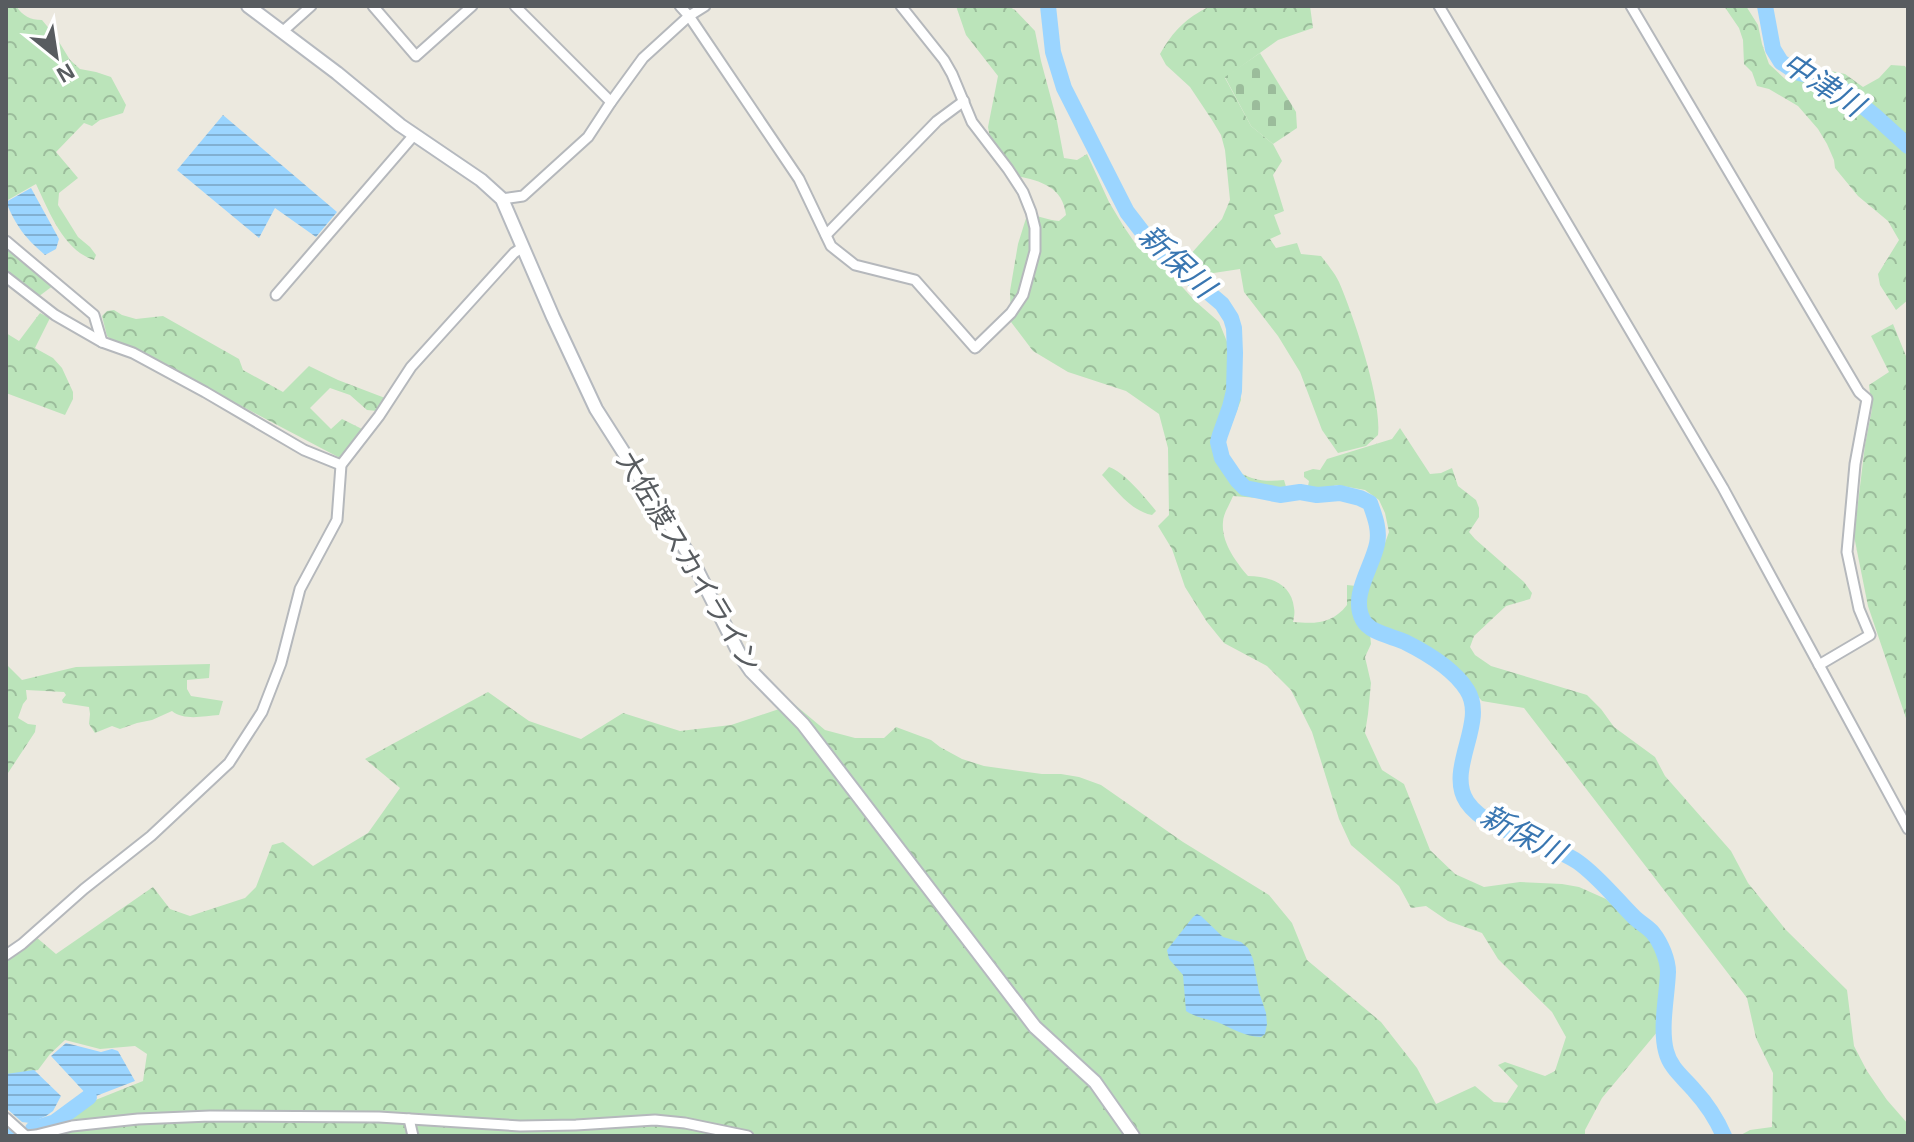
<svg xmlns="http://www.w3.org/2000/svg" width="1914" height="1142" font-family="Arial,'Noto Sans JP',sans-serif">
  <defs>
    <pattern id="forest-crowns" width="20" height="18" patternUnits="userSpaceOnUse" patternTransform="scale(2)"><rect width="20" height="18" fill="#bbe4ba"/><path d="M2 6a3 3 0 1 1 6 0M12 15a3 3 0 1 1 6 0" fill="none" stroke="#9bbc9b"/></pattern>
    <pattern id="cemetery-stones" width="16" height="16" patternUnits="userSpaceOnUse" patternTransform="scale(2)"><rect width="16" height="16" fill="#bbe4ba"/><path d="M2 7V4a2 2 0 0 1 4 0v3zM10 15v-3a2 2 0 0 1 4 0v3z" fill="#9bbc9b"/></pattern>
    <pattern id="water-rules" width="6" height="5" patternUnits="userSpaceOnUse" patternTransform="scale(2)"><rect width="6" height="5" fill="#9bd5ff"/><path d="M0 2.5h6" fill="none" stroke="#81b0d2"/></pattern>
  </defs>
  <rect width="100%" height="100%" fill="#ece9df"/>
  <g fill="url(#forest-crowns)">
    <path d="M6 6H16C23 16 30 20 42 20L56 37 70 60 80 69 96 72 111 77 126 105 123 113 100 120 92 126 84 123 56 152 78 178 59 193 58 205 78 237 90 247 96 255 94 260C63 250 49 211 36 184L6 201Z"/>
    <path d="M956 6H1008L1015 10 1035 31 1041 61 1057 121 1064 158 1077 160 1087 154 1109 202 1124 227 1135 243 1165 268 1195 301 1219 322 1238 369 1241 400 1224 444C1227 451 1229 462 1235 468 1248 481 1267 482 1284 480L1287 490 1280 498 1270 499 1233 496C1230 504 1223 514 1223 522 1221 542 1236 562 1248 576 1269 576 1292 584 1294 608 1295 613 1294 617 1293 622 1316 624 1332 624 1347 605V585L1356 586V609L1360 624 1370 634 1371 644 1365 657 1371 683 1368 714 1365 733 1382 770 1404 784 1430 850 1455 874 1484 887 1520 882 1562 884 1579 887 1606 899 1650 939 1660 957 1664 973 1658 1031 1602 1098 1585 1130V1136H37L93 1101 143 1081 147 1054 135 1046 100 1049 65 1040 50 1054 38 1070 6 1075V956L36 937 56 954 153 887 170 909 190 916 245 898 256 887 272 845 283 842 313 866 368 833 400 788 365 759 488 692 529 721 581 739 623 713 680 731 731 725 794 704 825 730 855 738H884L896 727 931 740 940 747 962 759 984 766 1042 774H1061L1079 777 1101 785 1183 842 1269 895 1292 923 1307 960 1381 1022 1417 1068 1436 1104 1475 1086 1494 1102 1507 1103 1518 1086 1498 1065 1505 1062 1545 1076 1555 1071 1566 1037 1552 1012 1498 959 1482 933 1448 921 1426 906 1411 908 1399 886 1351 845 1339 819 1312 732 1291 690 1267 666 1224 643 1207 622 1185 587 1172 549 1158 526 1169 515 1168 448 1159 414 1126 391 1068 372 1033 351 1011 322 1010 291 1018 244 1027 215C1039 215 1047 220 1059 221L1066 215C1063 187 1041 181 1017 176L990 138 988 127 998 76 966 35Z"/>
    <path d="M1210 6H1310L1313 28 1278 40 1225 78 1251 126 1273 144 1282 161 1273 175 1284 211 1274 215 1281 234 1270 239 1276 248 1297 243 1301 254 1321 256C1327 264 1335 273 1339 282 1354 317 1382 400 1378 435L1366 446 1338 453 1322 430 1300 372 1278 336 1244 292 1240 269 1207 274 1189 256 1222 219 1230 200 1225 150 1221 135 1212 120 1190 87 1166 65 1160 54C1174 30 1185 19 1210 6Z"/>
    <polygon points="1724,6 1746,6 1758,25 1762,44 1769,64 1785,79 1831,71 1845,74 1863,87 1879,78 1891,65 1905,66 1908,71 1908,300 1896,310 1880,285 1878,274 1899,240 1888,221 1858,196 1835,168 1834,160 1827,144 1818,129 1798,106 1769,89 1757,86 1752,72 1744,64 1743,40 1739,28"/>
    <polygon points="6,246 54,285 38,297 6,273"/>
    <polygon points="114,310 122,315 136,319 163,316 239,359 243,370 283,392 309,366 338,380 385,398 377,411 367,410 350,395 330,388 310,408 331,429 342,419 362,429 340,458 154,360 116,343 107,336 102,316 107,311"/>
    <polygon points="40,313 50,318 35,348 53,358 62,368 73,392 73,399 65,415 6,393 6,333 19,341"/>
    <polygon points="1893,324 1908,361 1908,724 1868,606 1854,536 1865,445 1872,409 1869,385 1889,372 1871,336"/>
    <path d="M1400 428 1430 474 1441 473 1452 468 1458 486 1476 500 1479 508V517L1469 532 1475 539 1524 582 1532 593 1530 599 1506 606 1474 636 1470 647 1475 655 1491 666 1587 695 1601 709 1614 727 1655 757 1665 776 1731 851 1748 883 1786 930 1847 990 1854 1046 1867 1071 1887 1100 1908 1124V1136H1739L1750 1130 1772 1127 1773 1073 1756 1038 1747 998 1524 708 1482 701C1450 662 1417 640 1370 621L1366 609 1365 598 1389 532 1385 513 1379 500 1365 490 1337 485 1314 491 1308 486 1309 481 1304 477V472L1313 469 1320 470 1327 459 1392 439Z"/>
    <path d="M1109 467C1123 471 1146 498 1156 511L1152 515C1131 511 1116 490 1102 475Z"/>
    <path d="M6 664 22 680 76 667 210 664 209 678 187 680V689L191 696 223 701 219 715C204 716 184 721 172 711L152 720 137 723 120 729 112 726 95 733 89 724 90 714 89 707 63 703 62 700 66 695 64 692 26 690 27 699 23 704 18 718 28 724 36 725 35 732 6 776Z"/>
  </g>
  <polygon fill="url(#cemetery-stones)" points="1260,53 1296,112 1297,128 1273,144 1251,126 1225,77"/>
  <g fill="url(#water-rules)">
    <polygon points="223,115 337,212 316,237 275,208 259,238 177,170"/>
    <path d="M31 188 59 239 56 249 45 255C25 238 16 226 6 202Z"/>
    <path d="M1197 914 1201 916 1223 937 1241 942 1248 948 1253 959 1259 992 1266 1013 1267 1024 1265 1034 1261 1037C1245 1037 1232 1028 1217 1022 1206 1019 1195 1017 1186 1011L1183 975 1169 959 1167 950 1193 917Z"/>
    <polygon points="66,1043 101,1052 112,1049 118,1051 135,1081 96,1096 89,1097 51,1056"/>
    <polygon points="34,1070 61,1096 53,1111 46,1116 30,1123 22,1122 6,1108 6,1074"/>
  </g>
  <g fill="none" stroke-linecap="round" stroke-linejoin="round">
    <g stroke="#9bd5ff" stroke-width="16">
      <path d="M1048 6 1053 52 1064 88 1127 212 1147 238 1162 253 1222 304 1231 318 1234 328 1235 353 1234 391 1230 407 1220 435 1218 442 1222 458 1237 480 1245 488 1280 495 1300 492 1317 495 1340 493 1360 498 1370 503C1375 517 1380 530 1377 544 1372 568 1350 596 1363 620 1370 633 1392 636 1405 642 1427 653 1454 669 1467 690 1488 722 1445 769 1467 802 1488 833 1546 840 1578 862 1599 877 1616 899 1634 917 1640 923 1648 927 1653 933 1661 943 1668 960 1668 972 1667 997 1660 1027 1666 1051 1670 1068 1684 1078 1694 1090 1706 1103 1717 1120 1724 1136"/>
      <polyline points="1765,6 1773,49 1781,62 1796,72 1833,82 1875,116 1908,146"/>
      <polyline points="33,1129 55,1122 89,1097"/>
      <polyline points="11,1136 14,1134"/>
    </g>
    <g stroke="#b5b8bc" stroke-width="13">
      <g id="street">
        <polyline points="373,6 416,56 472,6"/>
        <polyline points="515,6 611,102"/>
        <polyline points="680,6 689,16 799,179 831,246 855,265 915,280 975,348 1011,313 1023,295 1035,251 1035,228 1031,212 1023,192 1008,169 972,122 952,74 944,60 901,6"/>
        <polyline points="1439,6 1723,488 1908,829"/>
        <polyline points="1631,6 1859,392 1867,399 1855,464 1847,552 1859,609 1870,635 1819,665"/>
        <polyline points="282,32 311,6"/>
        <polyline points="502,199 523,196 588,137 611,102 643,58 689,16 705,6"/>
        <polyline points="826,235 937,121 964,101"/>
        <polyline points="6,241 94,315 102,342"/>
        <polyline points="6,277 55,315 102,342 133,353 205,392 304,450 341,465"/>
        <polyline points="276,295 414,135"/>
        <polyline points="6,955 22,944 84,889 151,836 229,763 262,712 281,663 300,589 337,520 341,465 379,416 411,367 514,253 523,247"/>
        <polyline points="6,1118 26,1136 36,1135 72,1126 138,1119 210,1116 379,1117 520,1126 576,1125 655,1120 685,1123 748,1136"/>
        <polyline points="409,1119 413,1136"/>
      </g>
    </g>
    <g stroke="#b5b9bf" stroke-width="16">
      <polyline id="secondary" points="248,6 337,73 400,125 481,180 502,199 553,317 596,409 691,558 740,655 751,671 803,724 1035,1027 1095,1082 1133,1136"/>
    </g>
    <use href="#street" stroke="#fff" stroke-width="9"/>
    <use href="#secondary" stroke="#fff" stroke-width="12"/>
  </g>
  <g text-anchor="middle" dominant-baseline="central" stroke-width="8" stroke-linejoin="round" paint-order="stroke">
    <g font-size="28" fill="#585c60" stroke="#fff">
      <text transform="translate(689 562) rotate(59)">大佐渡スカイライン</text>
    </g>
    <g font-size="30" font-style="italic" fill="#3976b1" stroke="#fff">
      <text transform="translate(1823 84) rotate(33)">中津川</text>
      <text transform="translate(1177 261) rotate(43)">新保川</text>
      <text transform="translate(1523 834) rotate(28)">新保川</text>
    </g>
  </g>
  <rect width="1914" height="1142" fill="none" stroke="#585c60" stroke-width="16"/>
  <g transform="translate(56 56) rotate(150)" stroke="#ffffff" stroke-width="6" paint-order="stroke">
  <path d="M0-6L14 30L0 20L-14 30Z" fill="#585c60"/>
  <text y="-12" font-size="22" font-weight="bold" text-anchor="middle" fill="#585c60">N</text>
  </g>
</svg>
